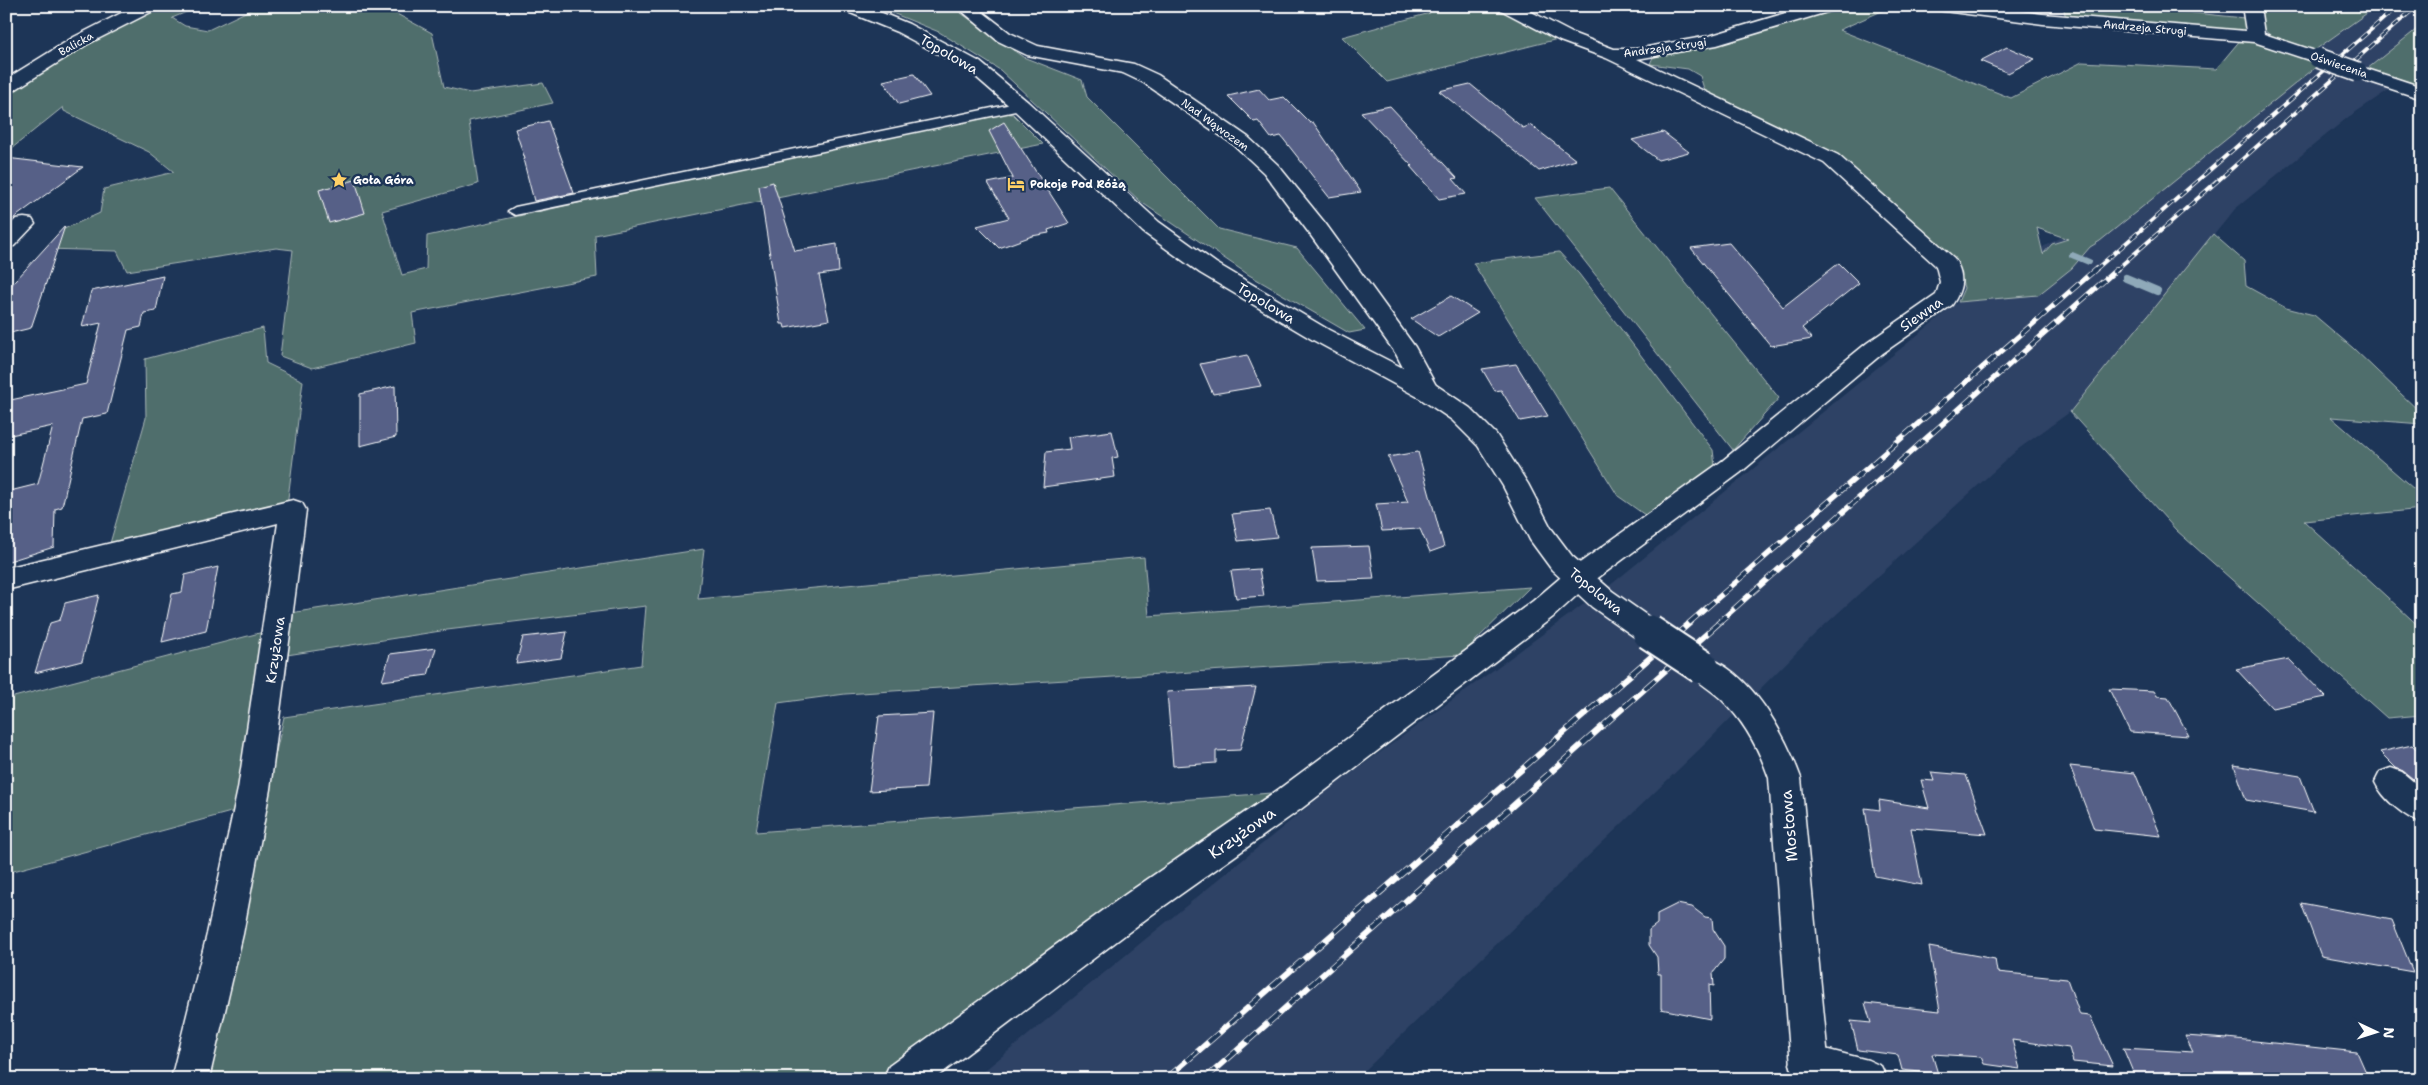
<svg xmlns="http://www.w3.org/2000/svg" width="2428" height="1085" font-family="'Shantell Sans',sans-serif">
  <rect width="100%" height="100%" fill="#1d3557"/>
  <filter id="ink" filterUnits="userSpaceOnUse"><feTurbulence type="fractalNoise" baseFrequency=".02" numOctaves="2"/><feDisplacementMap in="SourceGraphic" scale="10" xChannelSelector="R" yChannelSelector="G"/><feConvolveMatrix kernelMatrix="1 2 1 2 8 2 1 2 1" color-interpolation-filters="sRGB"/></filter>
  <g filter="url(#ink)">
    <polygon fill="#2e4265" points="2311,6 2422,6 2422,80 2393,87 2347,118 2235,209 2070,412 2017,450 1816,633 1706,743 1356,1079 974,1079 1327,791 1613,583 1958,302 2025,256 2103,216 2268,34"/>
    <g fill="#506e6c" stroke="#a8b6b6" fill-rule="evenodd">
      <path d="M164 6H201L172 18 185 26 208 30 258 6H382L432 33 444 87 470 93 543 83 553 103 469 121 478 184 382 211 402 275 426 269 427 236 789 157 1003 113 1013 114 1043 144 595 235 597 277 412 313 416 343 312 368 280 356 293 250 276 248 127 271 117 251 46 249 64 229 100 213 104 189 174 172 149 152 64 111 63 107 6 153V94C58 62 108 30 164 6Z"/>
      <polygon points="875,6 951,6 1023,57 1082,80 1087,97 1219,229 1297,248 1365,330 1349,333 1249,275 1141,202 1000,70 939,32"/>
      <polygon points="1422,6 1498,6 1558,39 1387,82 1342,37 1430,13"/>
      <path d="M1863 6H1893L1839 30 2011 98 2082 62 2216 69 2242 38 2321 63 2100 241 2090 247 2072 268 2038 295 1958 302 1964 288 1958 268 1854 172 1705 92 1700 76 1688 69 1650 64 1653 57 1704 48 1847 7ZM2037 228 2068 239 2052 244 2043 254Z"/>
      <polygon points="2063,6 2126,6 2244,18 2247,30 2238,32 2066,18"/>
      <path d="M2260 6H2377L2315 50C2297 46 2267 42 2260 22 2259 18 2260 11 2260 6Z"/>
      <polygon points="2422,25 2422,80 2412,85 2367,69"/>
      <polygon points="1609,188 1779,398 1733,450 1535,198"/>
      <polygon points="2213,234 2244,261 2246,286 2286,308 2314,315 2353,348 2422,414 2422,424 2331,417 2422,496 2422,509 2304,521 2422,629 2422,715 2387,718 2176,530 2070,412"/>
      <polygon points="1559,252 1579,274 1713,450 1715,466 1645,515 1618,496 1473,263"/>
      <polygon points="263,328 266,363 303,381 287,506 109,547 146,418 145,359"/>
      <polygon points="704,549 698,599 1144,557 1149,616 1530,587 1461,655 845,694 778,703 756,832 1271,793 880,1079 201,1079 284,717 641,665 646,606 447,630 287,655 290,613"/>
      <polygon points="271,630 242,809 6,873 6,699"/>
    </g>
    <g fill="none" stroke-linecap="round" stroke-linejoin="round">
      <polyline stroke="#8fa9b9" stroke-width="6" points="2072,255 2089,262"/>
      <polyline stroke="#8fa9b9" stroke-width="8" points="2126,278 2157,291"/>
    </g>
    <g fill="#576087" stroke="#fff">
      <polygon points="2007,47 2035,59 2008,73 1980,61"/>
      <polygon points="914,74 930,96 899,104 883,81"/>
      <polygon points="1470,84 1523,128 1531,125 1576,160 1539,171 1439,91"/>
      <polygon points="1259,89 1269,100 1284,97 1310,123 1313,122 1361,192 1329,197 1281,136 1271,138 1258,121 1254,122 1228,96"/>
      <polygon points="1390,106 1457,178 1453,179 1466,194 1439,199 1410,166 1412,166 1361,112"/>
      <polygon points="548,121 574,193 534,201 523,159 525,159 515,129"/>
      <polygon points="1004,122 1069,223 1048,230 1049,233 1032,236 999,248 977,226 1009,218 988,183 1013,178 989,131"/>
      <polygon points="1663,132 1689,152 1658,160 1632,140"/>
      <polygon points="6,158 83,167 6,224"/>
      <polygon points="355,180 365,213 329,223 319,190"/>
      <polygon points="773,182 795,251 837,244 839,272 819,275 829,320 785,328 784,324 781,324 759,186"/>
      <polygon points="65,226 31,328 6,334 6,291"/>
      <polygon points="1729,243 1783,307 1839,263 1859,283 1802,328 1812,339 1771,346 1691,248"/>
      <polygon points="163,276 156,311 144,313 141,327 128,330 107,414 82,419 62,507 55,509 54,547 6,562 6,492 38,484 53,426 6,436 6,401 86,384 101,323 82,327 91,291"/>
      <polygon points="1451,296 1478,313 1438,337 1411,319"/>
      <polygon points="1247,355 1261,386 1213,394 1200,364"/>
      <polygon points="1516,364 1548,416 1520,421 1501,390 1495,391 1482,369"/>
      <polygon points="395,386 396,437 360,446 360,394"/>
      <polygon points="1112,431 1118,457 1112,458 1115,477 1043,487 1046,452 1070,449 1068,437"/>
      <polygon points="1418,452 1444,547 1430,552 1420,529 1382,531 1376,504 1408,502 1388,457"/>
      <polygon points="1270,510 1277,537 1238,541 1232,514"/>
      <polygon points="1369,546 1374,579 1317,581 1312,548"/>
      <polygon points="218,567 206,631 162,642 172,594 182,592 185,575"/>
      <polygon points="1259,569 1264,596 1236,598 1231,571"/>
      <polygon points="99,595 82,661 35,673 50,623 60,620 65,603"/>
      <polygon points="567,632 561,658 516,664 523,637"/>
      <polygon points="436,648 428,675 382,681 390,654"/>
      <polygon points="2289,659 2326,697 2272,708 2236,669"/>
      <polygon points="1256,687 1240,750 1216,751 1216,763 1173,766 1167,692"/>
      <polygon points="2109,689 2154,691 2157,696 2168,697 2189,736 2130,732"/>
      <polygon points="933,713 926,788 869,791 879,716"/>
      <polygon points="2412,745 2422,754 2422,786 2403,771 2396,768 2380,752"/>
      <polygon points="2234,765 2300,776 2314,812 2246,800"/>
      <polygon points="2070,766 2135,773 2161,836 2094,829"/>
      <polygon points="1931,772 1966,775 1987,834 1911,828 1922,885 1875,876 1865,808 1880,810 1879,800 1929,808 1921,780 1934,781"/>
      <polygon points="2301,903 2392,920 2413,972 2321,956"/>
      <polygon points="1677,904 1692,907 1705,917 1712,918 1713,929 1724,946 1724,959 1713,973 1714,986 1709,985 1710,1019 1661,1009 1661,974 1658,974 1657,957 1649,945 1649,930 1657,924 1657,914"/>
      <polygon points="1929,947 1995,959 1997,972 2067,979 2080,1015 2090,1016 2113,1066 2073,1062 2069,1048 2012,1040 2020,1069 1984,1064 1981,1057 1932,1054 1938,1074 1902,1070 1898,1055 1858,1050 1851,1021 1871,1023 1865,1003 1940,1011"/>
      <polygon points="2185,1036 2228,1039 2227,1038 2357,1052 2369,1079 2149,1079 2135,1077 2123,1048 2193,1052"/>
    </g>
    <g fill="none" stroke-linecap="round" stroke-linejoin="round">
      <g stroke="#fff" stroke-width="3">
        <polygon id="service" points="1021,102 1027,106 1025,109 515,215 508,211 515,207"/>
      </g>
      <g stroke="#fff" stroke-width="3">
        <g id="minor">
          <polygon points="956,6 975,6 1010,33 1038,46 1134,64 1158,75 1248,137 1278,165 1325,223 1415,347 1439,391 1436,397 1427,399 1418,397 1396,354 1309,233 1264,173 1234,145 1144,83 1123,73 1027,55 998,41"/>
          <path d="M1499 6H1520L1572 33 1614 49H1636L1709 36 1809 6H1836L1834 10 1717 45 1637 59 1838 155 1954 258C1965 275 1963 289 1952 305L1883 353 1740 473 1587 586 1553 617 1301 809 1150 916 934 1079H883L889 1066 1126 894 1279 789 1533 601 1567 572 1722 461 1867 343 1936 295 1940 282 1936 266 1824 163 1606 58 1560 41 1501 10Z"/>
          <polygon points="1936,6 1985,6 2043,14 2246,31 2242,6 2260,6 2264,34 2324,54 2327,58 2324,62 2318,63 2254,42 2043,24 1944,11 1938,10"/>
          <polygon points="2358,66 2422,87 2422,99 2352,76 2349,72 2352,68"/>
          <polygon points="24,218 32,219 35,224 14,246 6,247 6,229 16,219"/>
          <polygon points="293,500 302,503 306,510 270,789 243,934 209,1079 171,1079 207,934 238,789 278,523 6,590 6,568"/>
          <path d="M2391 768 2402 772 2422 789V823C2404 817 2383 799 2375 782L2380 772Z"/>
          <polygon points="1809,1045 1868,1060 1881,1066 1887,1079 1796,1077 1790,1064 1796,1051"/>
        </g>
      </g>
      <g stroke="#fff" stroke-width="3">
        <g id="tertiary">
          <polygon points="135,6 157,6 155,10 86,45 13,91 6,93 6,79 74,37"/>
          <polygon points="841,6 865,6 909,24 980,62 1028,102 1159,222 1216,263 1329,330 1436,385 1470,408 1496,434 1528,484 1551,528 1572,556 1612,591 1659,624 1664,632 1659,640 1649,643 1639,640 1592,607 1552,570 1530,540 1503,486 1478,446 1452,420 1418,397 1313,340 1200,273 1143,232 1014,110 968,70 897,32 843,10"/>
          <path d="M1702 655C1752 672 1784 732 1801 778L1830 1079H1792L1769 778C1758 747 1744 721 1721 699 1709 688 1694 681 1687 667L1691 659Z"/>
        </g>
      </g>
      <use href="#service" fill="#1d3557" fill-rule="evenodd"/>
      <use href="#minor" fill="#1d3557" fill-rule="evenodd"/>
      <use href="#tertiary" fill="#1d3557" fill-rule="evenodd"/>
      <g stroke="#fff" stroke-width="4">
        <g id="rail-far2">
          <polyline points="2095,270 2398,6"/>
          <polyline points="2116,270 2417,6"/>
        </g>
      </g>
      <g stroke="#fff" stroke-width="5.5">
        <g id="rail-far1">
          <polyline points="1689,623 2096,269"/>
          <polyline points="1718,623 2117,269"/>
        </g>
      </g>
      <g stroke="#fff" stroke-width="6">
        <g id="rail">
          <polyline points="1166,1079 1691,622"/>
          <polyline points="1205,1079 1720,622"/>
        </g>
      </g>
      <use href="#rail-far2" stroke="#1d3557" stroke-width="2.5" stroke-dasharray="8" stroke-linecap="butt"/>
      <use href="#rail-far1" stroke="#1d3557" stroke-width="4" stroke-dasharray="11" stroke-linecap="butt"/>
      <use href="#rail" stroke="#1d3557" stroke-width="4.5" stroke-dasharray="14" stroke-linecap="butt"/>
      <g stroke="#fff" stroke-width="22" stroke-linecap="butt">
        <polyline id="minor-bridge" points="2318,58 2358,72"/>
      </g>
      <g stroke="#fff" stroke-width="37" stroke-linecap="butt">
        <polyline id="tertiary-bridge" points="1649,632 1702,667"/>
      </g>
      <use href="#minor-bridge" stroke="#1d3557" stroke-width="19"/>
      <use href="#tertiary-bridge" stroke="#1d3557" stroke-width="33"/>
    </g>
  </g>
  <defs>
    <g id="sight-bare" transform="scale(1.35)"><path d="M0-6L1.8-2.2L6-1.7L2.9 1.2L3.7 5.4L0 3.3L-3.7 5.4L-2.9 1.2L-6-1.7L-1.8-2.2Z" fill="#ffd166" stroke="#1d3557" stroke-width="2.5" paint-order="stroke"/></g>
    <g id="hotel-bare" transform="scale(1.35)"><path d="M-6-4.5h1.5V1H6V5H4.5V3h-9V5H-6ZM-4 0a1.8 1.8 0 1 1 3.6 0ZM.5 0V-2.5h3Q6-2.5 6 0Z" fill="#ffd166" stroke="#1d3557" stroke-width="2.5" paint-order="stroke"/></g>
  </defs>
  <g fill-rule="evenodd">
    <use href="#sight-bare" x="339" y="180"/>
    <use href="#hotel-bare" x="1016" y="184"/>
  </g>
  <g text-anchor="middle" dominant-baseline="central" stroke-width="5" stroke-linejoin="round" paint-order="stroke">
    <g font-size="11" fill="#fff" stroke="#1d3557">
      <text transform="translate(2145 28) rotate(5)">Andrzeja Strugi</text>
      <text transform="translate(76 44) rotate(-29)">Balicka</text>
      <text transform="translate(1665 48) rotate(-8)">Andrzeja Strugi</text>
      <text transform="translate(2339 65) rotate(19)">Oświecenia</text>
      <text transform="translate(1215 125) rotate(36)">Nad Wąwozem</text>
    </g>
    <g font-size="11" font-weight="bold" fill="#fff" stroke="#1d3557" text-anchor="start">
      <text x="353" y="180">Goła Góra</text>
      <text x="1030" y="184">Pokoje Pod Różą</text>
    </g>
    <g font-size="14" fill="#fff" stroke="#1d3557">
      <text transform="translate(949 54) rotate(30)">Topolowa</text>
      <text transform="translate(1266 303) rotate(31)">Topolowa</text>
      <text transform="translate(1921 314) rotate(-35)">Siewna</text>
      <text transform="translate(1596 591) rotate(39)">Topolowa</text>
      <text transform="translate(275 650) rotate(-82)">Krzyżowa</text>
    </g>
    <g font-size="16" fill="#fff" stroke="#1d3557">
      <text transform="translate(1789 826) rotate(-95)">Mostowa</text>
      <text transform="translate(1242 833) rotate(-35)">Krzyżowa</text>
    </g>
  </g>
  <rect width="2428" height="1085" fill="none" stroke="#1d3557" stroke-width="25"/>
  <rect x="12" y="12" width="2403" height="1060" fill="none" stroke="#fff" stroke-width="2" filter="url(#ink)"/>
  <g transform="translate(2376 1032) rotate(94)" stroke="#1d3557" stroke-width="4" paint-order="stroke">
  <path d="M0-4L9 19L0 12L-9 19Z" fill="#ffffff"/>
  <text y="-8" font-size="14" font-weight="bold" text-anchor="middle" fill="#ffffff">N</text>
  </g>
</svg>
